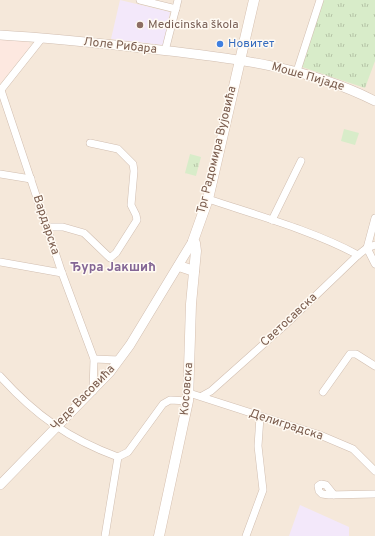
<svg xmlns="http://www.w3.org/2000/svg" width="375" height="536" font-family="Overpass,sans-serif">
  <defs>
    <pattern id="grass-tufts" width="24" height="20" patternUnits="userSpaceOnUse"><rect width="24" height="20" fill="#d8ecc9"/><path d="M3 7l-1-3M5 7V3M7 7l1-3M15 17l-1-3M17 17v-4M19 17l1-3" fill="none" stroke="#b4c2a5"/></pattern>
  </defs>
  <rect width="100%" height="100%" fill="#fdf6ec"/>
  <rect fill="#f5e8da" x="0" y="0" width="375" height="536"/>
  <polygon fill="#fde8e0" points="0,39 28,41 31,46 0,84"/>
  <g fill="#f3e8fa">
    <polygon points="120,0 170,12 163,45 111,39"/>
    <polygon points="300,505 349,527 349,536 289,536"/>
  </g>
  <g fill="url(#grass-tufts)">
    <polygon points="322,0 375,0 375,61 365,88 302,67"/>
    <polygon points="190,154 201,157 196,176 185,173"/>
  </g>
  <polygon fill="#d8ecc9" points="344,129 359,133 355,145 341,141"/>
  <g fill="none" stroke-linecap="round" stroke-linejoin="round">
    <g stroke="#d1beb0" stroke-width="8">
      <g id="minor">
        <polyline points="140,0 176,9"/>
        <polyline points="165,51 178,0"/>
        <polyline points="297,71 320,0"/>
        <polyline points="1,90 62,273 94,359 93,391"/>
        <polyline points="0,91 42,38"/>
        <polyline points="0,174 31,179"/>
        <path d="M208 199C256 215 314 231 358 255"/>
        <polyline points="375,218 367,248 375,264"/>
        <polyline points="272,220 301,161"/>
        <polyline points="47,227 63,227 84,233 110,258 116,253 137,220 136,215 131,205 134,171 133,164 118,149 90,143"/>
        <polyline points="0,262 62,273"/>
        <polyline points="94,359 119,360"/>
        <path d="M0 376C35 415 69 439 118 457L128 452 163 404 170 400 188 401"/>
        <polyline points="323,392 350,354 356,354 375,366"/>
        <polyline points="189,393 320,435 353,449 375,471"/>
        <polyline points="202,396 211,391 285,325 358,255 367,248 375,245"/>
        <polyline points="334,495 326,485 321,484 318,486 319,491 322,494 329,495 375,494"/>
        <polyline points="105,536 118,457"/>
        <polyline points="246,536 263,490 258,446 260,417"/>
      </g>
    </g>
    <g stroke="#d1beb0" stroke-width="10">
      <g id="tertiary">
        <path d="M0 35C54 38 107 44 160 50 234 58 308 67 375 101"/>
        <polyline points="0,485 110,372 130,345 193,241"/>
      </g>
    </g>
    <g stroke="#d6c0b0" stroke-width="11">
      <g id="secondary">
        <polyline points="179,266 194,271"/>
        <polyline points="159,536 188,401 191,304 196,251 195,243 193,241 208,199 254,0"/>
      </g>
    </g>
    <use href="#minor" stroke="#fff" stroke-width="7"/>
    <use href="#tertiary" stroke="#fff" stroke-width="9"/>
    <use href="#secondary" stroke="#fff" stroke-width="10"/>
  </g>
  <circle fill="#8d6e63" stroke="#fffaf3" stroke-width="1.5" cx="140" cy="25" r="4"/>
  <circle fill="#3f7fe0" stroke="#fffaf3" stroke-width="1.5" cx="220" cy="44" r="4"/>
  <g text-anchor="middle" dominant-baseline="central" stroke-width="3" stroke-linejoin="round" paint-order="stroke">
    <g font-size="12" fill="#785e54" stroke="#fffaf3" text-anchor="start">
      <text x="148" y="25">Medicinska škola</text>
    </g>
    <g font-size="12" fill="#366cbe" stroke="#fffaf3" text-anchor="start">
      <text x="228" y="44">Новитет</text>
    </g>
    <g font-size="12" fill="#7a5c4d" stroke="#fffaf3">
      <text transform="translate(120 46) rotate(6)">Лоле Рибара</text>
      <text transform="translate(308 77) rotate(16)">Моше Пијаде</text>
      <text transform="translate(217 150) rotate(-76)">Трг Радомира Вујовића</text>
      <text transform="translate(46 225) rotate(72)">Вардарска</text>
      <text transform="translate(289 320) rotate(-43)">Светосавска</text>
      <text transform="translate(187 389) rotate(-85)">Косовска</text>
      <text transform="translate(83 398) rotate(-46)">Чеде Васовића</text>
      <text transform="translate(286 425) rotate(18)">Делиградска</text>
    </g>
    <g font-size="13" font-weight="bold" fill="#846695" stroke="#fffaf3">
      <text x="113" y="268">Ђура Јакшић</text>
    </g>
  </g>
</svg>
